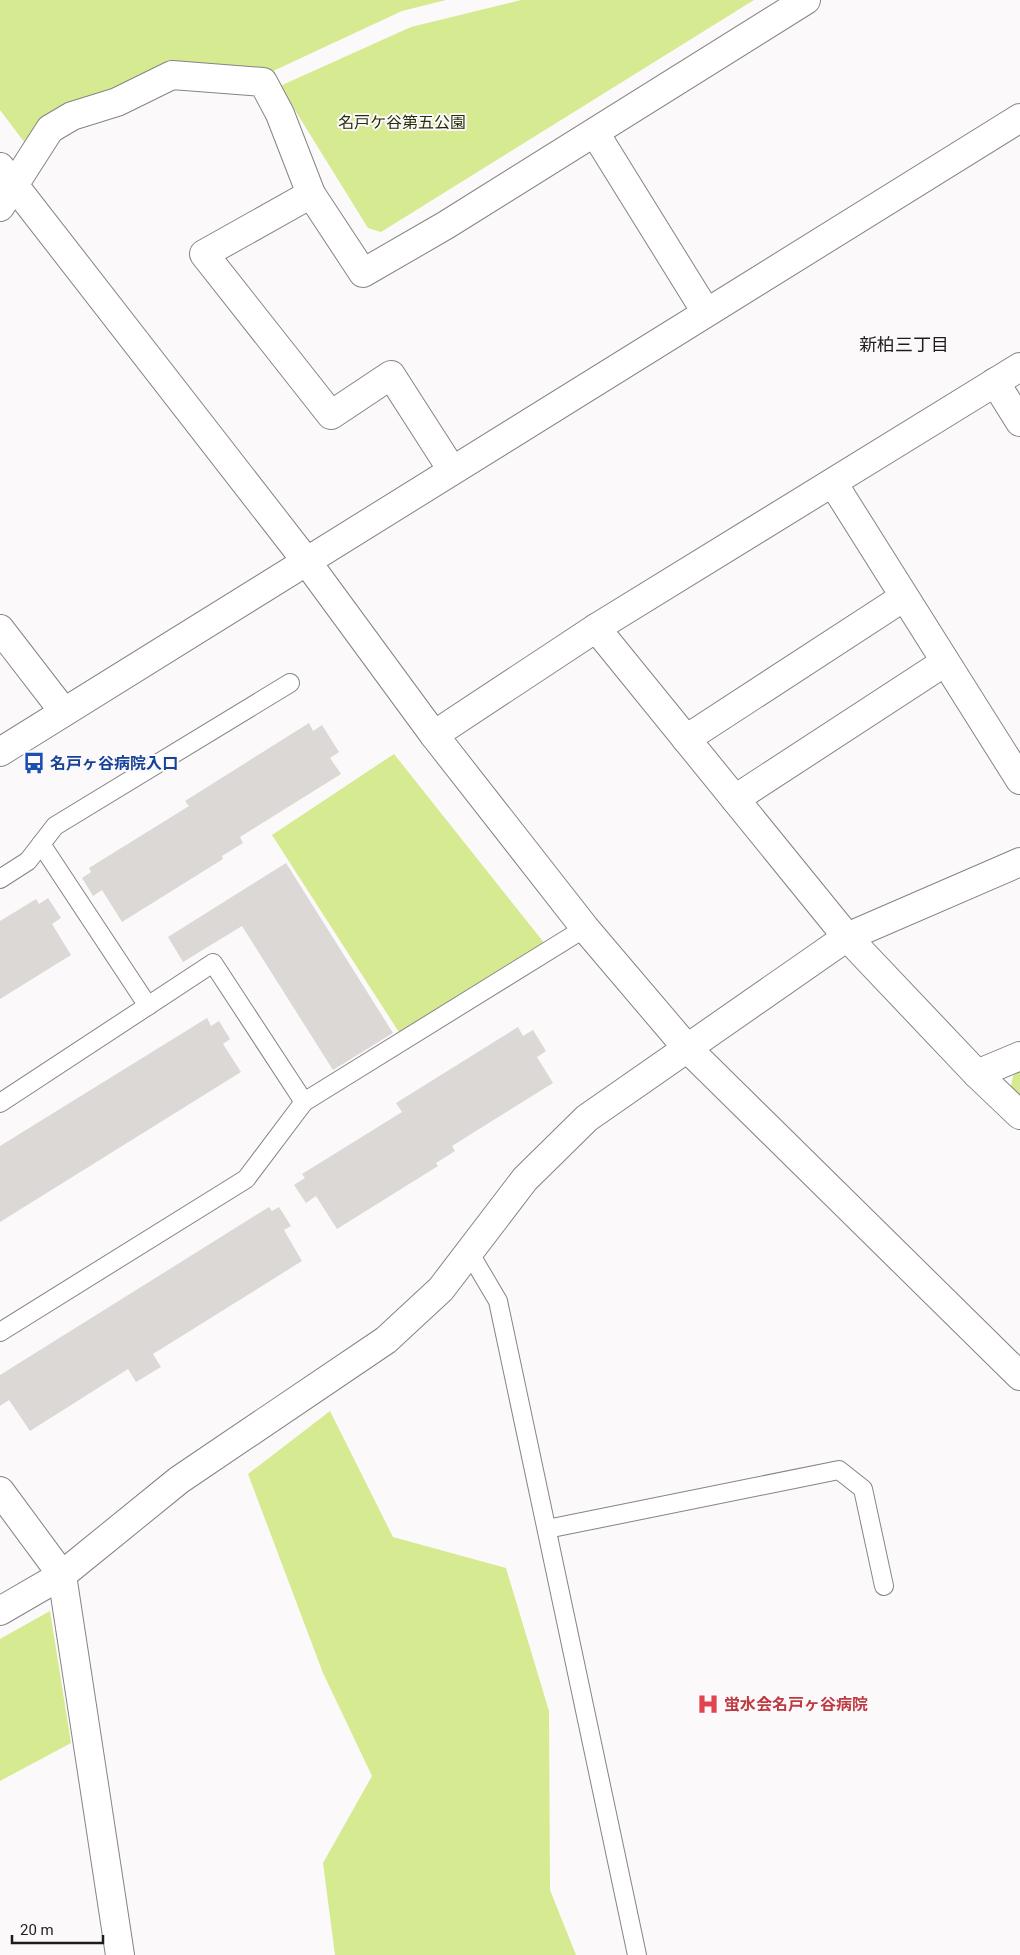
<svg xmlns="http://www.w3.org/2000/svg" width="1020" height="1955" font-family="Roboto,'Noto Sans JP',sans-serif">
  <rect width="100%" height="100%" fill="#fcf9fb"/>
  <g fill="#d5ea91">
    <polygon points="0,0 446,0 402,11 271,72 168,67 28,147 0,110"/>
    <polygon points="521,0 754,0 381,232 368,228 280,86 411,27"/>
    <polygon points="394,754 549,949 404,1040 272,835"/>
    <polygon points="1020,1069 1020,1095 1011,1086 1014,1071"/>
    <polygon points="330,1411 393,1537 506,1568 549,1711 550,1890 576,1955 335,1955 323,1863 372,1776 323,1673 248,1474"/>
    <polygon points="50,1611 71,1743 0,1781 0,1639"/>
  </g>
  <g fill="#dcd8d6">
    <polygon points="309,723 313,731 322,725 339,752 330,758 341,774 240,837 243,843 222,856 223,859 122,922 102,890 93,896 82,878 91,872 89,868 189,806 185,801"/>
    <polygon points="286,863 393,1033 333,1070 242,926 183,962 168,937"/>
    <polygon points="48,898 61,918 52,924 71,955 0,999 0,921 36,899 39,904"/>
    <polygon points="207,1018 211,1026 219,1021 230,1039 223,1044 241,1072 0,1222 0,1146"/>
    <polygon points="518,1027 523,1036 533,1030 546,1051 537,1057 553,1083 452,1146 455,1151 436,1163 438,1166 337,1229 316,1196 306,1203 294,1185 305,1178 302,1174 402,1112 396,1103"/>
    <polygon points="269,1207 272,1211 279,1207 291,1226 284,1230 302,1261 153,1354 161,1367 136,1382 128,1369 30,1431 9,1400 0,1406 0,1375"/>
  </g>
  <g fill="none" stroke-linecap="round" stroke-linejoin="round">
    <g stroke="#868385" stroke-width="20">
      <g id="lane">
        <polyline points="41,844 148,1006"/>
        <polyline points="0,879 28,861 55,826 290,683"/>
        <polyline points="0,1103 213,963 304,1102"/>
        <polyline points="469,1252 498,1301 637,1955"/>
        <polyline points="0,1332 246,1179 304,1102 585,928"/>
        <polyline points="547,1529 839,1470 863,1489 884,1586"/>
      </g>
    </g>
    <g stroke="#868385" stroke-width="30">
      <g id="street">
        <polyline points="595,133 706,312"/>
        <polyline points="311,194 204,254 331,415 391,375 452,470"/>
        <polyline points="0,207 50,129 72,116 117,102 172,75 263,82 280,114 311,194 363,273 446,225 806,0"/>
        <polyline points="995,382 1020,422"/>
        <polyline points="833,483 1020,780"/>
        <polyline points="596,628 847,937 977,1074 1020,1115"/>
        <polyline points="0,629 64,712"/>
        <polyline points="434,735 596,628 1020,367"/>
        <polyline points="686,739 904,597"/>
        <polyline points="735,799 945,662"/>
        <polyline points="977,1074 1020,1056"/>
        <polyline points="0,1491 62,1575 120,1955"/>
        <polyline points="0,1611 62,1575 179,1480 386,1340 441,1289 525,1179 587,1118 847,937 1020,862"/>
      </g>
    </g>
    <g stroke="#868385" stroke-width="30">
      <g id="secondary">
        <polyline points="0,167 307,562 434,735 585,928 687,1048 1020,1376"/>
        <polyline points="0,752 1020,118"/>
      </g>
    </g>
    <use href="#lane" stroke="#fff" stroke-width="18"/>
    <use href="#street" stroke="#fff" stroke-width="28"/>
    <use href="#secondary" stroke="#fff" stroke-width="28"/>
  </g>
  <defs>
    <g id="bus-bare" transform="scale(1.725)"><path d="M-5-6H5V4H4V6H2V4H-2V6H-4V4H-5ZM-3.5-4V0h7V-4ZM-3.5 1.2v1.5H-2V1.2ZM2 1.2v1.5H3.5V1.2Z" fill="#1a4fb4" stroke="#fcf9fb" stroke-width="2.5" paint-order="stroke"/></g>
    <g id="hospital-bare" transform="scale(1.725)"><path d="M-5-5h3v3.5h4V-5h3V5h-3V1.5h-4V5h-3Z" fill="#e0444e" stroke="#fcf9fb" stroke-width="2.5" paint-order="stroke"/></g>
  </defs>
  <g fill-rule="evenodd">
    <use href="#bus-bare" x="34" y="763"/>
    <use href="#hospital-bare" x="708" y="1704"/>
  </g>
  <g text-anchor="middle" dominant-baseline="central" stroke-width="4" stroke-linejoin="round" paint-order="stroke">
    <g font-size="16" fill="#272e05" stroke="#fcf9fb">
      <text x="402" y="122">名戸ケ谷第五公園</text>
    </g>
    <g font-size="16" font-weight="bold" fill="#164399" stroke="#fcf9fb" text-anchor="start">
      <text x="50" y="763">名戸ヶ谷病院入口</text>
    </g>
    <g font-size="16" font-weight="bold" fill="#be3a42" stroke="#fcf9fb" text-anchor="start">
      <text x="724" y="1704">蛍水会名戸ヶ谷病院</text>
    </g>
    <g font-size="18" fill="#1e1d1e" stroke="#fcf9fb">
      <text x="904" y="344">新柏三丁目</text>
    </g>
  </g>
  <path d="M12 1935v8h91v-8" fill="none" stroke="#1e1d1e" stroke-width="2.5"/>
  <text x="20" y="1935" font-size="15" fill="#1e1d1e" stroke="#fcf9fb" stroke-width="4" paint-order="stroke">20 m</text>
</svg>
